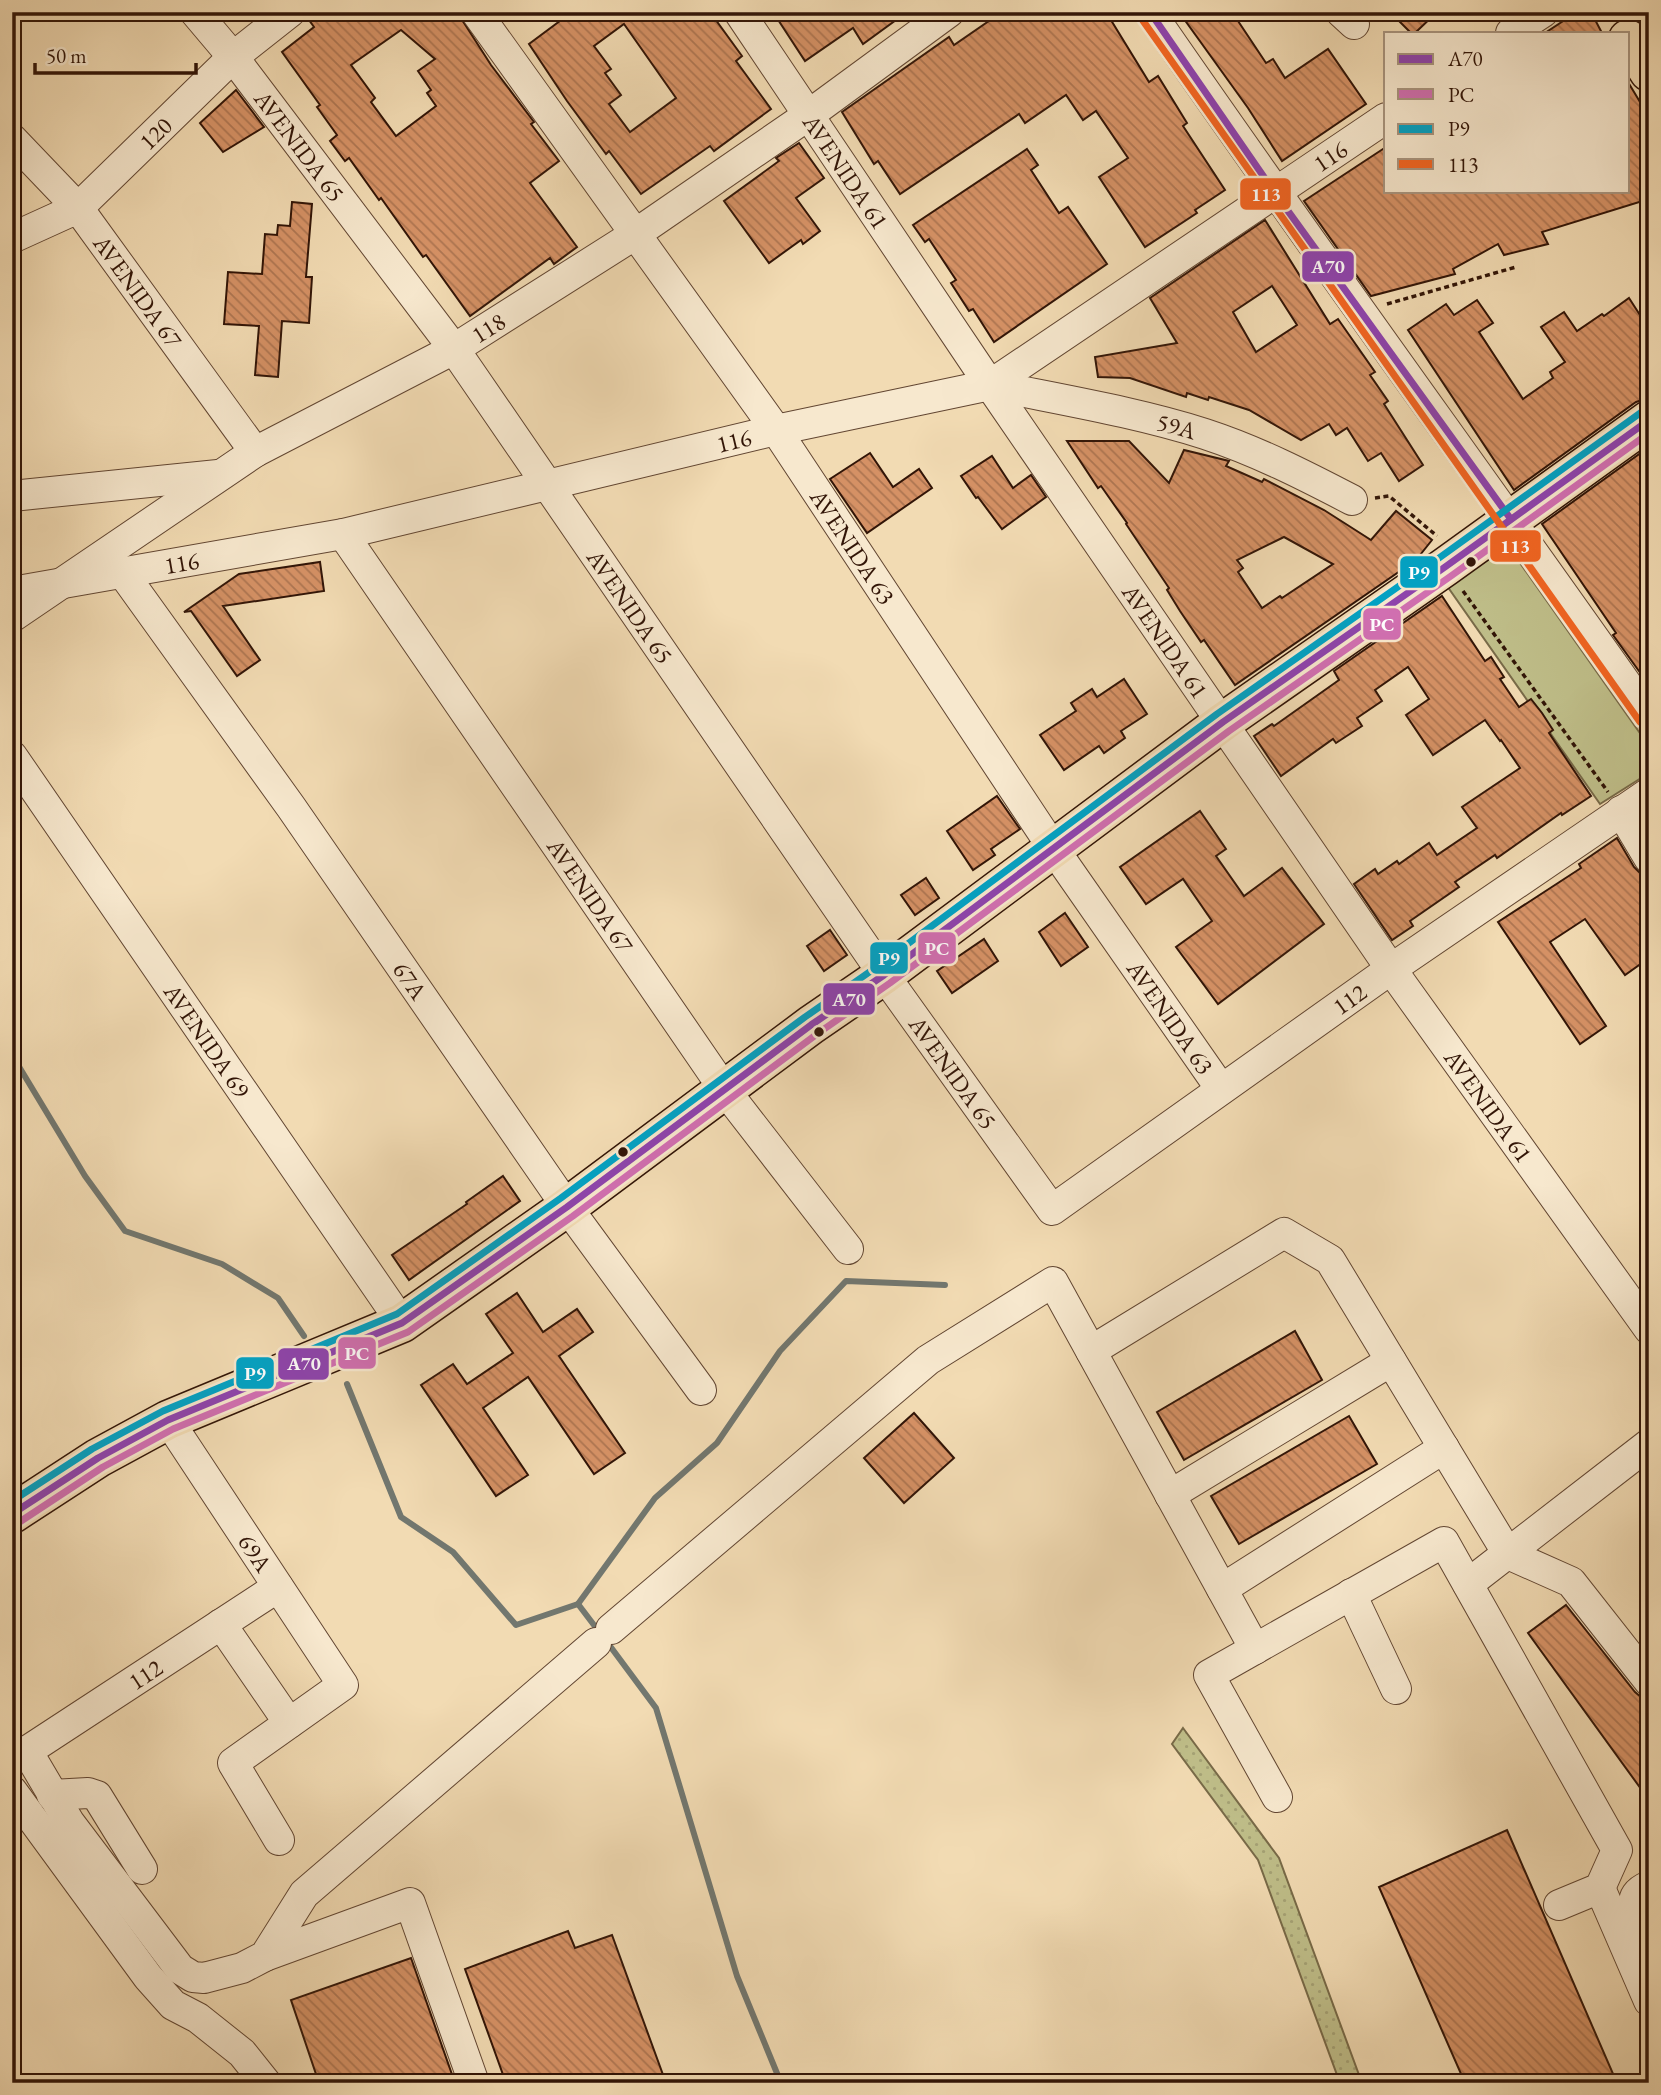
<svg xmlns="http://www.w3.org/2000/svg" width="1661" height="2095" font-family="'EB Garamond',serif">
  <defs>
    <pattern id="grass-dots" width="8" height="8" patternUnits="userSpaceOnUse" patternTransform="scale(1.75)"><rect width="8" height="8" fill="#bfbe89"/><path d="M2 2h.1M6 6h.1" fill="none" stroke="#a5a275" stroke-width="1.8" stroke-linecap="round"/></pattern>
    <pattern id="building-back-hatch" width="6" height="6" patternUnits="userSpaceOnUse" patternTransform="scale(1.75)"><rect width="6" height="6" fill="#d59165"/><path d="M-1 5l2 2M0 0l6 6M5-1l2 2" fill="none" stroke="#ad7551"/></pattern>
  </defs>
  <rect width="100%" height="100%" fill="#f2dbb3"/>
  <filter id="stains"><feTurbulence type="fractalNoise" baseFrequency=".00286" numOctaves="4"/><feColorMatrix values="0 0 0 0 .2 0 0 0 0 .09 0 0 0 0 .02 0 0 0 .5 -.17"/></filter>
  <radialGradient id="worn" r=".72"><stop offset=".6" stop-color="#630" stop-opacity="0"/><stop offset="1" stop-color="#630" stop-opacity=".3"/></radialGradient>
  <polygon fill="url(#grass-dots)" stroke="#786a48" stroke-width="2" points="1183,1728 1279,1858 1362,2083 1340,2083 1258,1860 1172,1744"/>
  <polygon fill="#bfbe89" stroke="#786a48" stroke-width="2" points="1506,543 1649,746 1649,773 1600,804 1445,583"/>
  <g fill="none" stroke-linecap="round" stroke-linejoin="round">
    <g stroke="#72776f" stroke-width="6">
      <polyline points="12,1055 85,1176 125,1231 222,1264 278,1298 304,1336"/>
      <polyline points="347,1384 401,1517 453,1552 516,1625 578,1604 655,1498 717,1443 780,1351 846,1281 945,1285"/>
      <polyline points="578,1604 600,1633"/>
      <polyline points="607,1642 656,1708 737,1976 781,2083"/>
    </g>
  </g>
  <g fill="url(#building-back-hatch)" stroke="#321507" stroke-width="2" fill-rule="evenodd">
    <path d="M321 12H457L491 65 534 122 531 124 559 161 530 183 577 247 554 264 550 258 470 316 426 255 423 257 381 198 379 200 349 158 345 161 330 141 337 135 317 107 320 105 282 52 314 27 309 20ZM401 30 435 59 418 71 431 90 427 93 436 106 396 136 371 102 375 98 351 65Z"/>
    <path d="M572 12H710L742 56 736 61 771 109 714 151 710 146 641 194 609 151 606 154 567 101 529 44ZM624 24 676 98 630 132 609 104 621 95 605 73 611 69 594 46Z"/>
    <polygon points="773,12 907,12 863,44 853,28 805,61"/>
    <polygon points="1002,12 1106,12 1149,82 1158,76 1187,123 1183,126 1225,190 1195,210 1197,213 1145,247 1099,177 1128,158 1096,111 1083,120 1066,95 1025,123 1019,114 900,194 878,161 874,164 842,112 949,37 954,45"/>
    <polygon points="1179,12 1232,12 1266,63 1273,59 1285,78 1328,49 1366,104 1282,161 1248,108"/>
    <polygon points="1390,12 1437,12 1415,33 1411,33"/>
    <polygon points="1577,12 1591,12 1602,33 1545,33"/>
    <polygon points="1628,82 1649,117 1649,199 1542,232 1548,244 1504,255 1498,244 1453,269 1455,274 1371,296 1304,201 1386,147 1386,191 1628,191"/>
    <polygon points="236,90 264,127 223,152 200,123"/>
    <polygon points="799,143 824,178 796,198 820,231 803,244 801,240 769,263 724,201 779,161 776,158"/>
    <polygon points="1027,149 1038,165 1031,170 1059,213 1068,207 1107,264 994,342 973,309 969,311 951,283 956,280 929,239 925,242 913,225"/>
    <polygon points="292,202 312,204 306,277 312,277 309,323 282,321 278,377 255,375 259,326 224,324 228,272 262,274 265,234 277,235 278,225 290,226"/>
    <path d="M1265 220 1330 324 1338 319 1375 372 1370 375 1388 401 1384 404 1423 465 1399 481 1381 453 1368 461 1347 428 1336 435 1329 424 1301 440 1249 410 1209 397 1208 400 1187 393 1186 397 1130 378 1098 377 1095 357 1177 343 1150 298ZM1272 286 1297 325 1256 352 1233 312Z"/>
    <polygon points="1629,298 1649,329 1649,398 1636,402 1514,490 1408,330 1446,304 1454,315 1477,300 1493,323 1479,332 1523,399 1553,378 1550,372 1565,362 1541,327 1564,312 1577,331 1602,314 1604,316"/>
    <path d="M1067 441H1129L1169 483 1184 450 1229 461 1226 466 1262 482 1264 479 1324 510 1371 540 1396 511 1432 540 1416 560 1235 685 1204 640 1201 642 1180 611 1167 590 1169 588 1126 524 1127 523 1101 486 1098 488ZM1284 537 1333 564 1282 598 1280 596 1262 608 1238 572 1243 568 1237 560Z"/>
    <polygon points="1649,447 1649,685 1613,635 1616,633 1542,524"/>
    <polygon points="870,453 893,487 919,469 932,488 867,533 830,479"/>
    <polygon points="992,456 1013,488 1031,475 1046,497 1002,529 978,497 976,498 961,476"/>
    <polygon points="320,562 324,591 223,606 260,660 237,676 191,611 184,612 239,574"/>
    <polygon points="1442,596 1485,661 1491,657 1504,677 1500,679 1519,707 1531,699 1542,713 1553,730 1549,733 1591,796 1562,815 1561,813 1497,858 1495,855 1455,882 1459,887 1410,921 1413,926 1392,940 1354,884 1375,869 1378,874 1397,861 1399,864 1429,843 1437,855 1477,828 1462,807 1520,768 1501,740 1500,741 1485,720 1433,755 1406,715 1429,699 1408,667 1375,690 1382,701 1357,718 1362,726 1336,743 1333,739 1281,776 1254,736 1272,724 1274,726 1339,680 1334,671"/>
    <polygon points="1124,679 1147,714 1121,731 1125,738 1104,753 1099,746 1064,770 1040,735 1076,711 1071,703 1092,689 1097,697"/>
    <polygon points="997,796 1020,829 991,849 995,855 973,870 947,831"/>
    <polygon points="1200,811 1226,849 1216,856 1244,896 1282,868 1324,924 1218,1004 1176,947 1212,921 1183,879 1146,904 1120,867"/>
    <polygon points="1617,838 1634,867 1649,882 1649,958 1625,975 1585,919 1550,942 1606,1026 1580,1044 1498,922 1581,868 1579,864"/>
    <polygon points="926,878 939,898 915,915 901,895"/>
    <polygon points="1065,913 1088,947 1061,966 1039,932"/>
    <polygon points="830,930 847,955 824,971 807,946"/>
    <polygon points="984,939 998,961 952,993 937,971"/>
    <polygon points="503,1176 520,1201 409,1280 392,1255 467,1204 466,1202"/>
    <polygon points="517,1293 543,1332 577,1309 593,1332 559,1356 625,1453 594,1474 528,1377 483,1408 528,1475 496,1496 421,1385 453,1364 467,1384 513,1353 486,1314"/>
    <polygon points="1295,1331 1322,1380 1184,1460 1157,1412"/>
    <polygon points="914,1413 954,1458 904,1503 864,1458"/>
    <polygon points="1349,1416 1377,1464 1239,1544 1211,1496"/>
    <polygon points="1566,1605 1635,1692 1649,1704 1649,1800 1528,1633"/>
    <polygon points="1507,1830 1617,2083 1465,2083 1379,1887"/>
    <polygon points="568,1931 575,1948 612,1935 666,2083 506,2083 465,1969"/>
    <polygon points="411,1958 455,2083 319,2083 291,2000"/>
  </g>
  <g fill="none" stroke-linecap="round" stroke-linejoin="round">
    <g stroke="#624632" stroke-width="32">
      <g id="minor">
        <path id="s1" d="M195 12 233 57 454 349 884 975 1052 1210 1391 969 1649 793"/>
        <path id="s2" d="M476 12 776 430 1053 848 1221 1089"/>
        <path id="s3" d="M739 12 990 385 1391 969 1649 1329"/>
        <path d="M1150 12C1313 249 1484 481 1649 716"/>
        <polyline points="1341,12 1354,24"/>
        <polyline points="1511,33 1543,12"/>
        <path id="s4" d="M12 139 78 208 255 452"/>
        <path id="s5" d="M12 238 78 208 233 57 290 12"/>
        <path id="s6" d="M990 385C1062 400 1136 412 1205 434 1257 451 1304 475 1352 500"/>
        <polyline points="12,496 218,475"/>
        <path id="s7" d="M343 534 724 1089 848 1249"/>
        <path id="s8" d="M122 572 291 807 567 1207 701 1390"/>
        <path id="s9" d="M12 592 343 534 776 430 990 385 1386 118"/>
        <path id="s10" d="M12 617 255 452 454 349 634 235 810 114 949 12"/>
        <path id="s11" d="M12 756 402 1323"/>
        <polyline points="1621,811 1649,858"/>
        <polyline points="1091,1351 1284,1233 1330,1260 1508,1554 1571,1582 1649,1681"/>
        <path id="s12" d="M168 1420 343 1685 233 1763 279 1840"/>
        <polyline points="1170,1495 1391,1361"/>
        <polyline points="1468,1584 1649,1444"/>
        <polyline points="1222,1589 1444,1448"/>
        <polyline points="1351,1594 1396,1689"/>
        <polyline points="221,1624 289,1723"/>
        <polyline points="611,1629 928,1360 1053,1282 1255,1649"/>
        <polyline points="27,1751 69,1822 180,1969 193,1977 204,1978 242,1968 265,1956 304,1894 596,1643"/>
        <path id="s13" d="M12 1761 278 1587"/>
        <polyline points="12,1791 148,1977 173,2005 198,2018 242,2053 266,2083"/>
        <polyline points="52,1795 88,1793 97,1796 142,1869"/>
        <polyline points="1277,1797 1209,1675 1444,1542 1617,1850 1600,1888 1559,1905"/>
        <path d="M1649 1886C1622 1897 1638 1916 1649 1932"/>
        <polyline points="1600,1888 1649,2001"/>
        <polyline points="265,1956 410,1903 474,2083"/>
      </g>
    </g>
    <g stroke="#321507" stroke-width="41">
      <g id="major">
        <polyline points="1628,39 1649,72"/>
        <polyline points="12,1514 98,1458 168,1420 402,1323 567,1207 811,1025 884,975 1223,722 1445,567 1649,420"/>
      </g>
    </g>
    <g stroke="#321507" stroke-width="3.5" stroke-dasharray="5 3.5" stroke-linecap="butt">
      <polyline points="1387,304 1516,267"/>
      <polyline points="1375,498 1389,496 1437,536"/>
      <polyline points="1463,591 1608,792"/>
    </g>
    <use href="#minor" stroke="#f7e8ce" stroke-width="30"/>
    <use href="#major" stroke="#f2dbb3" stroke-width="38"/>
    <g stroke="#f7e8ce" stroke-width="12">
      <g id="bus-1">
        <polyline points="1150,12 1275,193 1510,518"/>
        <polyline points="12,1514 98,1458 168,1420 402,1323 567,1207 811,1025 884,975 1223,722 1445,567 1649,420"/>
      </g>
    </g>
    <g stroke="#f7e8ce" stroke-width="12">
      <polyline id="bus-2" points="18,1523 103,1467 173,1429 408,1332 573,1216 817,1034 890,983 1229,731 1451,576 1649,433"/>
    </g>
    <g stroke="#f7e8ce" stroke-width="12">
      <polyline id="bus-3" points="12,1501 92,1449 163,1411 397,1314 561,1198 805,1017 878,966 1217,714 1439,558 1643,411"/>
    </g>
    <g stroke="#f7e8ce" stroke-width="12">
      <polyline id="bus-4" points="1141,18 1640,722"/>
    </g>
    <use href="#bus-1" stroke="#8e44ad" stroke-width="7"/>
    <use href="#bus-2" stroke="#d16fb1" stroke-width="7"/>
    <use href="#bus-3" stroke="#02a2c4" stroke-width="7"/>
    <use href="#bus-4" stroke="#f26522" stroke-width="7"/>
  </g>
  <g fill="#321507" stroke="#f7e8ce" stroke-width="2.5">
    <circle cx="1471" cy="562" r="6"/>
    <circle cx="819" cy="1032" r="6"/>
    <circle cx="623" cy="1152" r="6"/>
  </g>
  <g text-anchor="middle" dominant-baseline="central" stroke-width="6" stroke-linejoin="round" paint-order="stroke">
    <g font-size="24" fill="#321507" stroke="#f7e8ce">
      <text stroke="none"><textPath href="#s5" startOffset="180">120</textPath></text>
      <text stroke="none"><textPath href="#s1" startOffset="170">AVENIDA 65</textPath></text>
      <text stroke="none"><textPath href="#s9" startOffset="1410">116</textPath></text>
      <text stroke="none"><textPath href="#s3" startOffset="192">AVENIDA 61</textPath></text>
      <text stroke="none"><textPath href="#s4" startOffset="198">AVENIDA 67</textPath></text>
      <text stroke="none"><textPath href="#s10" startOffset="558">118</textPath></text>
      <text stroke="none"><textPath href="#s6" startOffset="191">59A</textPath></text>
      <text stroke="none"><textPath href="#s9" startOffset="738">116</textPath></text>
      <text stroke="none"><textPath href="#s2" startOffset="654">AVENIDA 63</textPath></text>
      <text stroke="none"><textPath href="#s9" startOffset="172">116</textPath></text>
      <text stroke="none"><textPath href="#s1" startOffset="737">AVENIDA 65</textPath></text>
      <text stroke="none"><textPath href="#s3" startOffset="760">AVENIDA 61</textPath></text>
      <text stroke="none"><textPath href="#s7" startOffset="438">AVENIDA 67</textPath></text>
      <text stroke="none"><textPath href="#s8" startOffset="500">67A</textPath></text>
      <text stroke="none"><textPath href="#s1" startOffset="1838">112</textPath></text>
      <text stroke="none"><textPath href="#s2" startOffset="1222">AVENIDA 63</textPath></text>
      <text stroke="none"><textPath href="#s11" startOffset="345">AVENIDA 69</textPath></text>
      <text stroke="none"><textPath href="#s1" startOffset="1304">AVENIDA 65</textPath></text>
      <text stroke="none"><textPath href="#s3" startOffset="1326">AVENIDA 61</textPath></text>
      <text stroke="none"><textPath href="#s12" startOffset="159">69A</textPath></text>
      <text stroke="none"><textPath href="#s13" startOffset="159">112</textPath></text>
    </g>
  </g>
  <g stroke="#f7e8ce" stroke-width="2.5">
    <rect x="1239" y="177" width="53" height="34" rx="7" fill="#f26522"/>
    <rect x="1301" y="250" width="54" height="33" rx="7" fill="#8e44ad"/>
    <rect x="1489" y="529" width="53" height="34" rx="7" fill="#f26522"/>
    <rect x="1399" y="555" width="40" height="34" rx="7" fill="#02a2c4"/>
    <rect x="1362" y="607" width="40" height="34" rx="7" fill="#d16fb1"/>
    <rect x="917" y="931" width="40" height="34" rx="7" fill="#d16fb1"/>
    <rect x="869" y="941" width="40" height="34" rx="7" fill="#02a2c4"/>
    <rect x="822" y="982" width="54" height="34" rx="7" fill="#8e44ad"/>
    <rect x="337" y="1336" width="40" height="34" rx="7" fill="#d16fb1"/>
    <rect x="277" y="1347" width="53" height="34" rx="7" fill="#8e44ad"/>
    <rect x="235" y="1356" width="40" height="34" rx="7" fill="#02a2c4"/>
  </g>
  <g font-size="19" text-anchor="middle" font-weight="bold" fill="#fff">
    <text x="1266" y="201">113</text>
    <text x="1328" y="273">A70</text>
    <text x="1515" y="553">113</text>
    <text x="1419" y="579">P9</text>
    <text x="1382" y="631">PC</text>
    <text x="937" y="955">PC</text>
    <text x="889" y="965">P9</text>
    <text x="849" y="1006">A70</text>
    <text x="357" y="1360">PC</text>
    <text x="304" y="1370">A70</text>
    <text x="255" y="1380">P9</text>
  </g>
  <rect width="1661" height="2095" fill="none" stroke="#f2dbb3" stroke-width="42"/>
  <rect x="14" y="14" width="1633" height="2067" fill="none" stroke="#321507" stroke-width="3.5"/>
  <rect x="21" y="21" width="1619" height="2053" fill="none" stroke="#321507" stroke-width="2"/>
  <rect x="1384" y="32" width="245" height="161" fill="#f7e8ce" stroke="#a8947e" stroke-width="2"/>
  <rect x="1398" y="54" width="35" height="10" fill="#8e44ad" stroke="#a8947e" stroke-width="2"/>
  <text x="1448" y="66" font-size="21" fill="#321507">A70</text>
  <rect x="1398" y="89" width="35" height="10" fill="#d16fb1" stroke="#a8947e" stroke-width="2"/>
  <text x="1448" y="102" font-size="21" fill="#321507">PC</text>
  <rect x="1398" y="124" width="35" height="10" fill="#02a2c4" stroke="#a8947e" stroke-width="2"/>
  <text x="1448" y="136" font-size="21" fill="#321507">P9</text>
  <rect x="1398" y="159" width="35" height="10" fill="#f26522" stroke="#a8947e" stroke-width="2"/>
  <text x="1448" y="172" font-size="21" fill="#321507">113</text>
  <path d="M35 63v10h161v-10" fill="none" stroke="#321507" stroke-width="3.5"/>
  <text x="46" y="63" font-size="21" fill="#321507" stroke="#f7e8ce" stroke-width="5" paint-order="stroke">50 m</text>
  <rect width="100%" height="100%" filter="url(#stains)"/>
  <rect width="100%" height="100%" fill="url(#worn)"/>
</svg>
